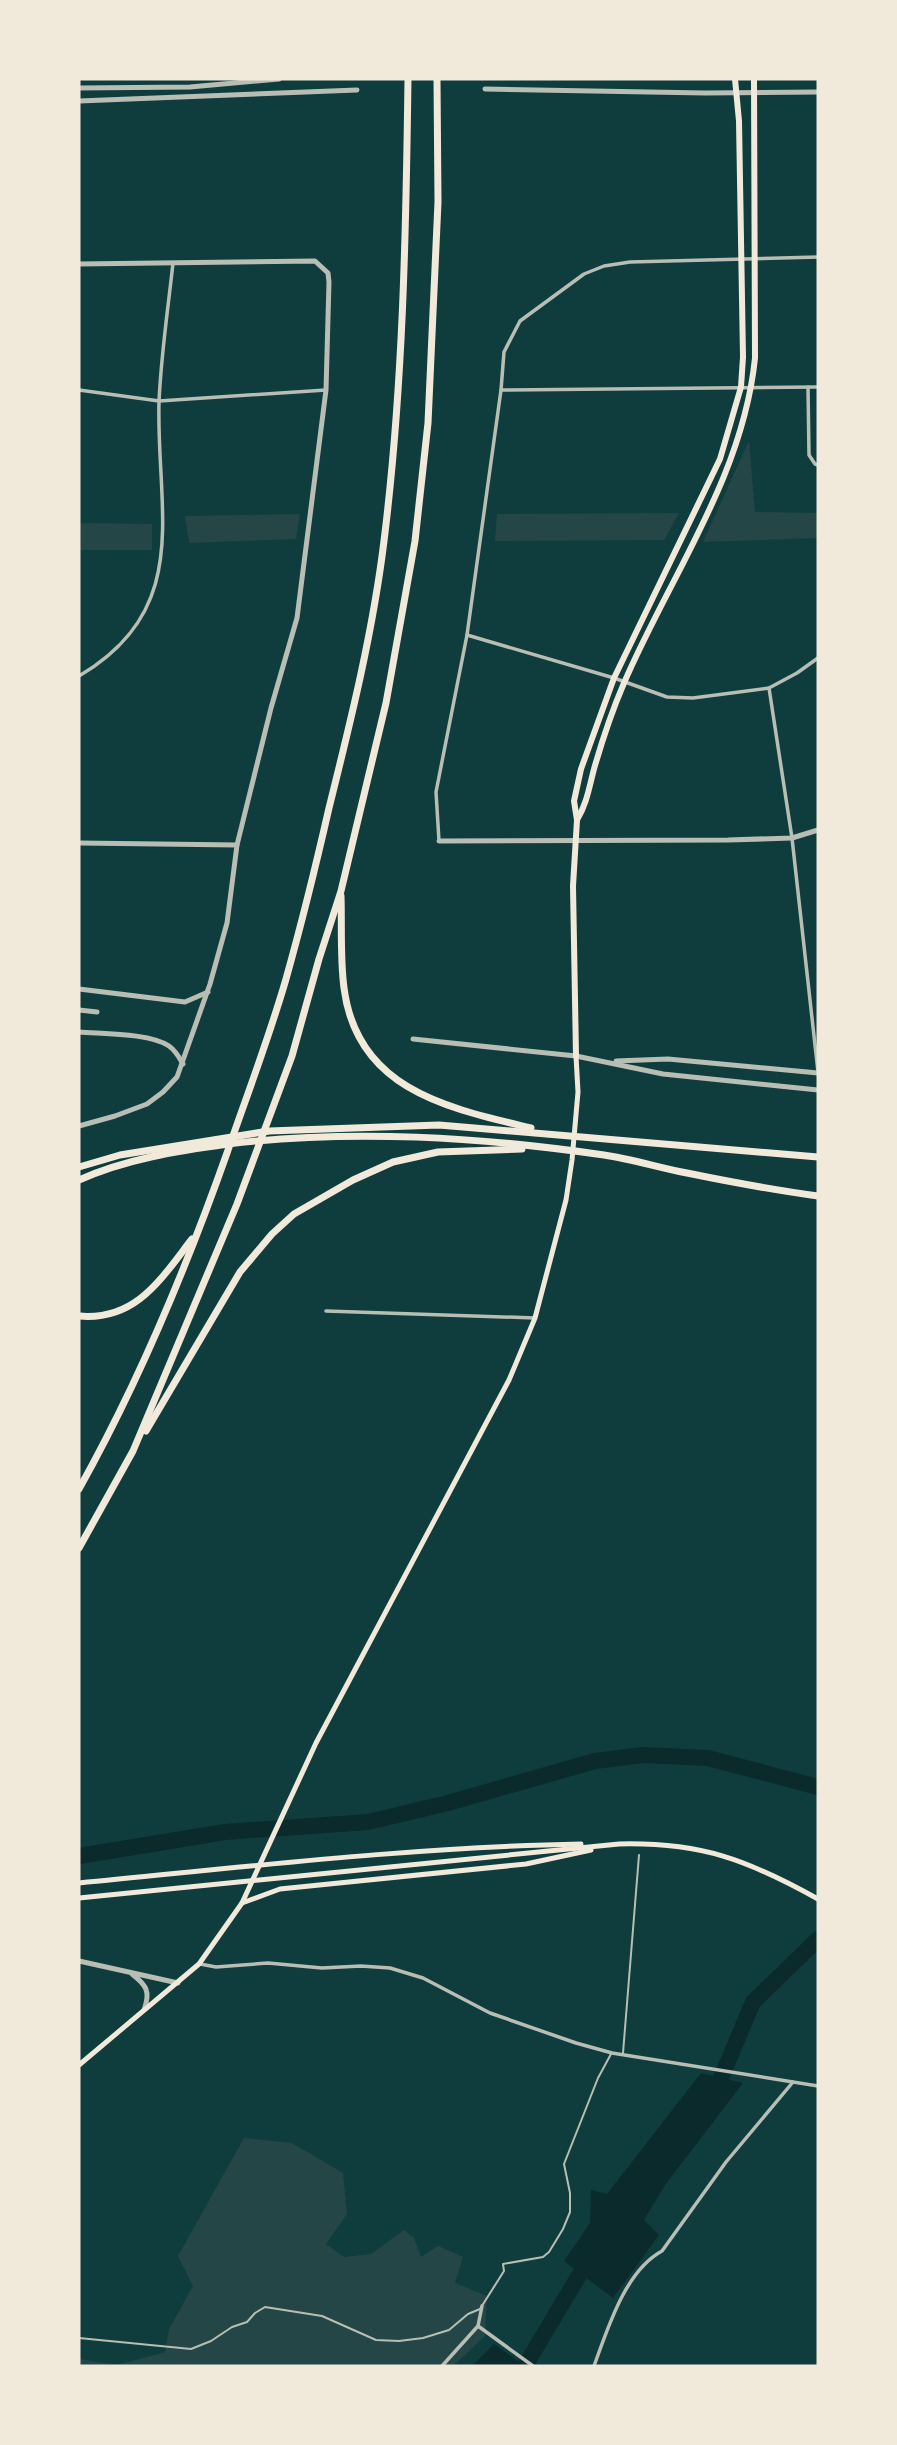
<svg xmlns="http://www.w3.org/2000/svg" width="897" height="2445" font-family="Overpass,sans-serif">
  <rect width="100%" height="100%" fill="#0f3d3e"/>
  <g fill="#244646">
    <polygon points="749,441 755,512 818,513 818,538 703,542"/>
    <polygon points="679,513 664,540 495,541 497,514"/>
    <polygon points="300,514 296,539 189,543 185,516"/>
    <polygon points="79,523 152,524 152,550 79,550"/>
    <polygon points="244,2138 292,2143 343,2173 347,2214 326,2244 344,2257 371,2254 404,2230 414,2238 421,2257 438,2246 463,2257 455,2283 487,2296 485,2336 453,2366 79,2366 79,2359 117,2365 165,2352 169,2329 193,2286 178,2256"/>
  </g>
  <g fill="#0a2a2b">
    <polygon points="701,2073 743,2083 665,2185 644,2220 659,2235 613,2298 564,2261 590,2223 591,2190 607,2194"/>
    <polygon points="494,2344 525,2366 472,2366"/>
  </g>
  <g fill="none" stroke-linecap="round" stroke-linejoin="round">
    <g stroke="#0a2a2b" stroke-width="16">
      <polyline points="79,1856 225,1832 368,1822 448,1803 595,1761 643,1755 708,1758 818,1787"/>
      <polyline points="707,2094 721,2078 753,2002 818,1939"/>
      <polyline points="525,2366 590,2257"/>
    </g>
    <g stroke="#b8beb3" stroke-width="2">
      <polyline points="623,2053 639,1855"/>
      <polyline points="79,2338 191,2349 211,2341 232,2327 247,2322 255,2313 265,2307 322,2316 376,2340 399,2341 423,2338 449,2330 468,2314 480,2309 504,2271 503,2264 543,2257 549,2252 563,2229 570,2212 570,2193 564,2164 598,2078 611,2054"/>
    </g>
    <g stroke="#b8beb3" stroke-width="3.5">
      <polyline points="808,387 809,455 815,464 818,465"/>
      <polyline points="79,390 159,401 326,390"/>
      <polyline points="501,390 818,387"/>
      <polyline points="467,635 614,678 667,697 693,698 769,688 797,673 818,658"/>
      <path d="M79 676C194 608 156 511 159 402 161 355 168 309 173 263"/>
      <polyline points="769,688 792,838 818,1072"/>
      <polyline points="439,841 436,792 467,635 501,390 504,352 520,321 584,274 604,266 630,262 818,257"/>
      <polyline points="326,1311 535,1318"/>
      <polyline points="200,1964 216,1967 268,1963 322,1968 361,1966 390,1968 423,1978 490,2013 576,2043 612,2053 818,2086"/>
      <polyline points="478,2326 533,2366"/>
      <polyline points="442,2366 478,2326 482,2306"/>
      <path d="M594 2366C608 2328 625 2271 662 2251L726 2162 793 2082"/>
    </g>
    <g stroke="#b8beb3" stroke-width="5">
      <polyline points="79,88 190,87 279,79"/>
      <polyline points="485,89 705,93 818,92"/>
      <polyline points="79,101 357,90"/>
      <polyline points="79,264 315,261 328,273 329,282 326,390 297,618 271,708 237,845 227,923 210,984 177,1077 163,1092 147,1104 115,1116 79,1126"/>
      <polyline points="439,841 728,840 792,838 818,830"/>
      <polyline points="79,843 237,845"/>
      <polyline points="79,989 185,1002 208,992"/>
      <polyline points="79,1010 97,1012"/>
      <path d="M79 1032C103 1034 150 1033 169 1046 176 1051 179 1057 183 1064"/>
      <polyline points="413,1039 576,1056 663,1074 818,1090"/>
      <polyline points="616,1061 668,1059 818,1073"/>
      <polyline points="79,1961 178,1983"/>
      <path d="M132 1974C146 1985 151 1991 144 2010"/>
    </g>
    <g stroke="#f1e9da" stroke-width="5">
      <path d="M79 1883C246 1867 413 1847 581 1844"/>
      <path d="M79 1898 619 1844C701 1842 748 1860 818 1899"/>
      <polyline points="242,1903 280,1889 526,1864 591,1850"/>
      <polyline points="79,2065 199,1964 242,1903 316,1743 509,1380 535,1318 566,1200 572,1160 578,1092 576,1056"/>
    </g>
    <g stroke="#f1e9da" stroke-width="6">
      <path d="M577 820C587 803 589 788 594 769 602 741 612 711 624 683 670 576 743 477 755 358L754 79"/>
      <polyline points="576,1056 573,886 577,820 574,801 581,769 614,678 720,459 741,387 743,357 739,121 735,79"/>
    </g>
    <g stroke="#f1e9da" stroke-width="7">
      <path d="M341 896C342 926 340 958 344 988 357 1090 448 1108 531 1128"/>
      <polyline points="79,1167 120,1155 269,1131 439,1125 818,1157"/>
      <path d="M79 1180C126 1159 177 1151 228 1144 354 1129 479 1137 604 1155 632 1159 660 1168 687 1173 731 1182 774 1190 818 1196"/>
      <path d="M79 1316C136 1321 161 1279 192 1239"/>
      <polyline points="146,1431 240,1272 272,1234 294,1214 353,1180 393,1162 438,1152 522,1149"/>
      <path d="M79 1489C139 1382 186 1269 227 1153 247 1095 269 1038 286 979 302 922 316 865 329 808 351 720 373 631 384 541 403 388 406 234 408 79"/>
      <polyline points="79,1548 133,1451 237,1204 292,1056 319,959 341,891 386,703 415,541 428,423 438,202 437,79"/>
    </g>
  </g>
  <rect width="897" height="2445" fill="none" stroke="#f1e9da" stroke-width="161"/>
</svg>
